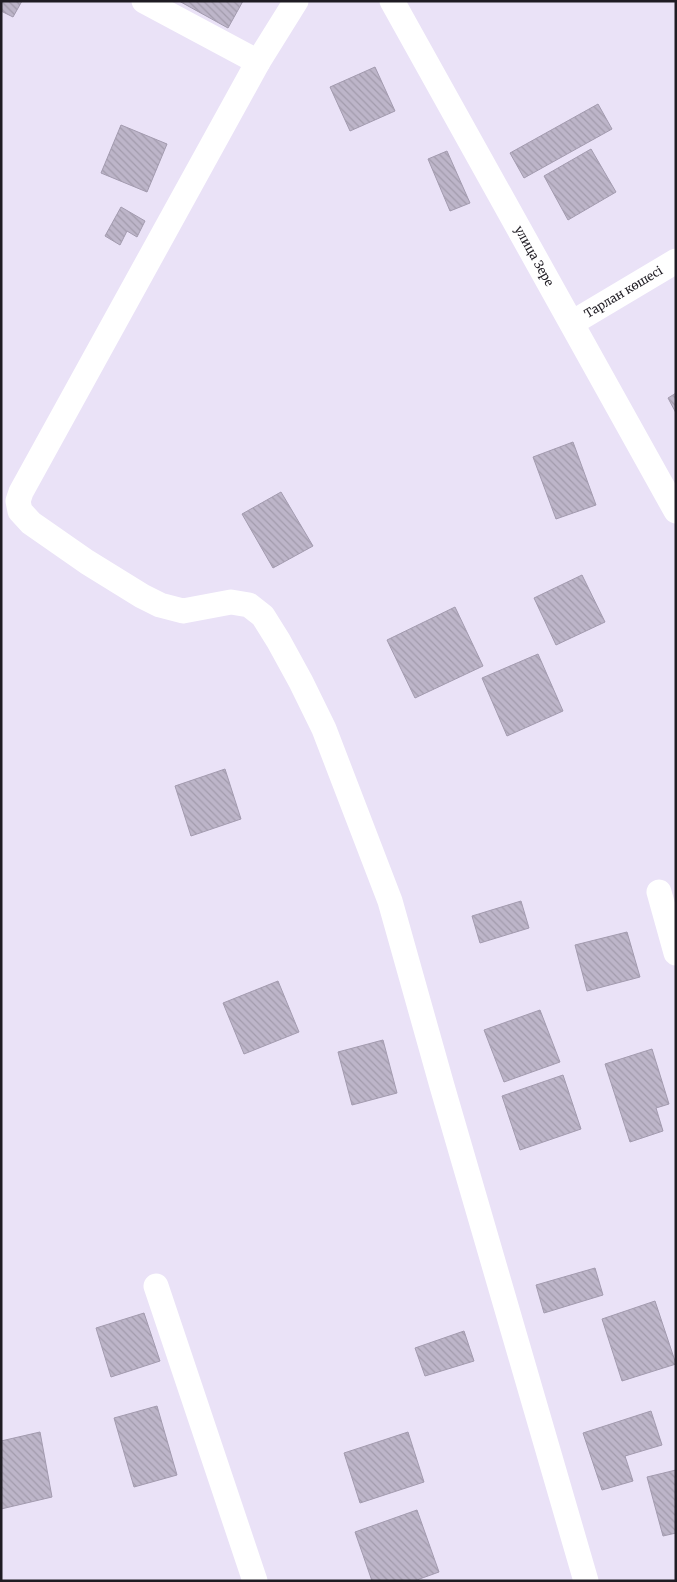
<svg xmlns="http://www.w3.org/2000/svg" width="677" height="1582" font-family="Merriweather,serif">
<defs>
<pattern id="building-back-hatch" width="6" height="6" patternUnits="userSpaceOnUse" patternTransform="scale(1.25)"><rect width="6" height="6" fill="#bdb5c9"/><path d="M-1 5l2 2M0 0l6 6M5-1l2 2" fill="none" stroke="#a29bac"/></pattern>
</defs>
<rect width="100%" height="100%" fill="#eae2f7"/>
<g fill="url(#building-back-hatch)" stroke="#a39baf">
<path d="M1 1H22L13 17 1 11Z"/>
<path d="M179 1H243L228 28Z"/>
<path d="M375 67 395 111 350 131 330 87Z"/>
<path d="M598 104 612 129 524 178 510 153Z"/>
<path d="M121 125 167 144 147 192 101 173Z"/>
<path d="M591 149 616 192 568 220 544 176Z"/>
<path d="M447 151 470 203 450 211 428 159Z"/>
<path d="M121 207 145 221 137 237 127 231 120 245 105 236Z"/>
<path d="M676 393V413L668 398Z"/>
<path d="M573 442 596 505 556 519 533 457Z"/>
<path d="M281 492 313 546 273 568 242 514Z"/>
<path d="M582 575 605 622 556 645 534 598Z"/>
<path d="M455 607 483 666 415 698 387 640Z"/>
<path d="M538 654 563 711 507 736 482 678Z"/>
<path d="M225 769 241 819 191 836 175 786Z"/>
<path d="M521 901 529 928 480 943 472 916Z"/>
<path d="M627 932 640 977 587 991 575 945Z"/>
<path d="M278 981 299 1032 244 1054 223 1003Z"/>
<path d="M540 1010 560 1062 504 1082 484 1030Z"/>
<path d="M383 1040 397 1093 352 1105 338 1052Z"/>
<path d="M652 1049 669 1104 656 1108 663 1131 630 1142 605 1064Z"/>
<path d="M563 1075 581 1129 520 1150 502 1096Z"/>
<path d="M595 1268 603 1295 544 1313 536 1285Z"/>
<path d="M655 1301 676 1364 622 1381 602 1319Z"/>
<path d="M144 1313 160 1361 111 1377 96 1328Z"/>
<path d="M464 1331 474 1361 425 1376 415 1348Z"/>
<path d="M157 1406 177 1475 134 1487 114 1418Z"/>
<path d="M651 1411 662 1445 625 1456 633 1481 602 1490 583 1433Z"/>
<path d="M40 1432 52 1497 1 1509V1441Z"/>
<path d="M408 1432 424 1482 360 1503 344 1453Z"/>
<path d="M676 1470V1533L663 1536 647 1477Z"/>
<path d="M417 1510 439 1572 414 1581H372L355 1532Z"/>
</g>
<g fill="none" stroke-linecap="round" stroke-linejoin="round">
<g stroke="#fff" stroke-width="25">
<path d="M144 1 258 62"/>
<path d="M296 1 258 62 21 492 18 501 20 511 31 523 87 562 142 596 160 605 183 611 231 602 249 605 263 616 278 640 301 682 324 729 390 901 442 1086 586 1581"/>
<path id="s1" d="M392 1 676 511"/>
<path id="s2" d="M572 323 676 261"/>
<path d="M659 892 676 953"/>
<path d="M156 1286 255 1581"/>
</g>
</g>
<g text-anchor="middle" stroke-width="4" stroke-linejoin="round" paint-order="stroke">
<g font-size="12" fill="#1f1c23" stroke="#eae2f7">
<text dy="4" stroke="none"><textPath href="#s1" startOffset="292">улица Зере</textPath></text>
<text dy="4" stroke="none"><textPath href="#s2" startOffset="60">Тарлан көшесі</textPath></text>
</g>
</g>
<rect width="677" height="1582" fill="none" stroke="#1f1c23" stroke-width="5"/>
</svg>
